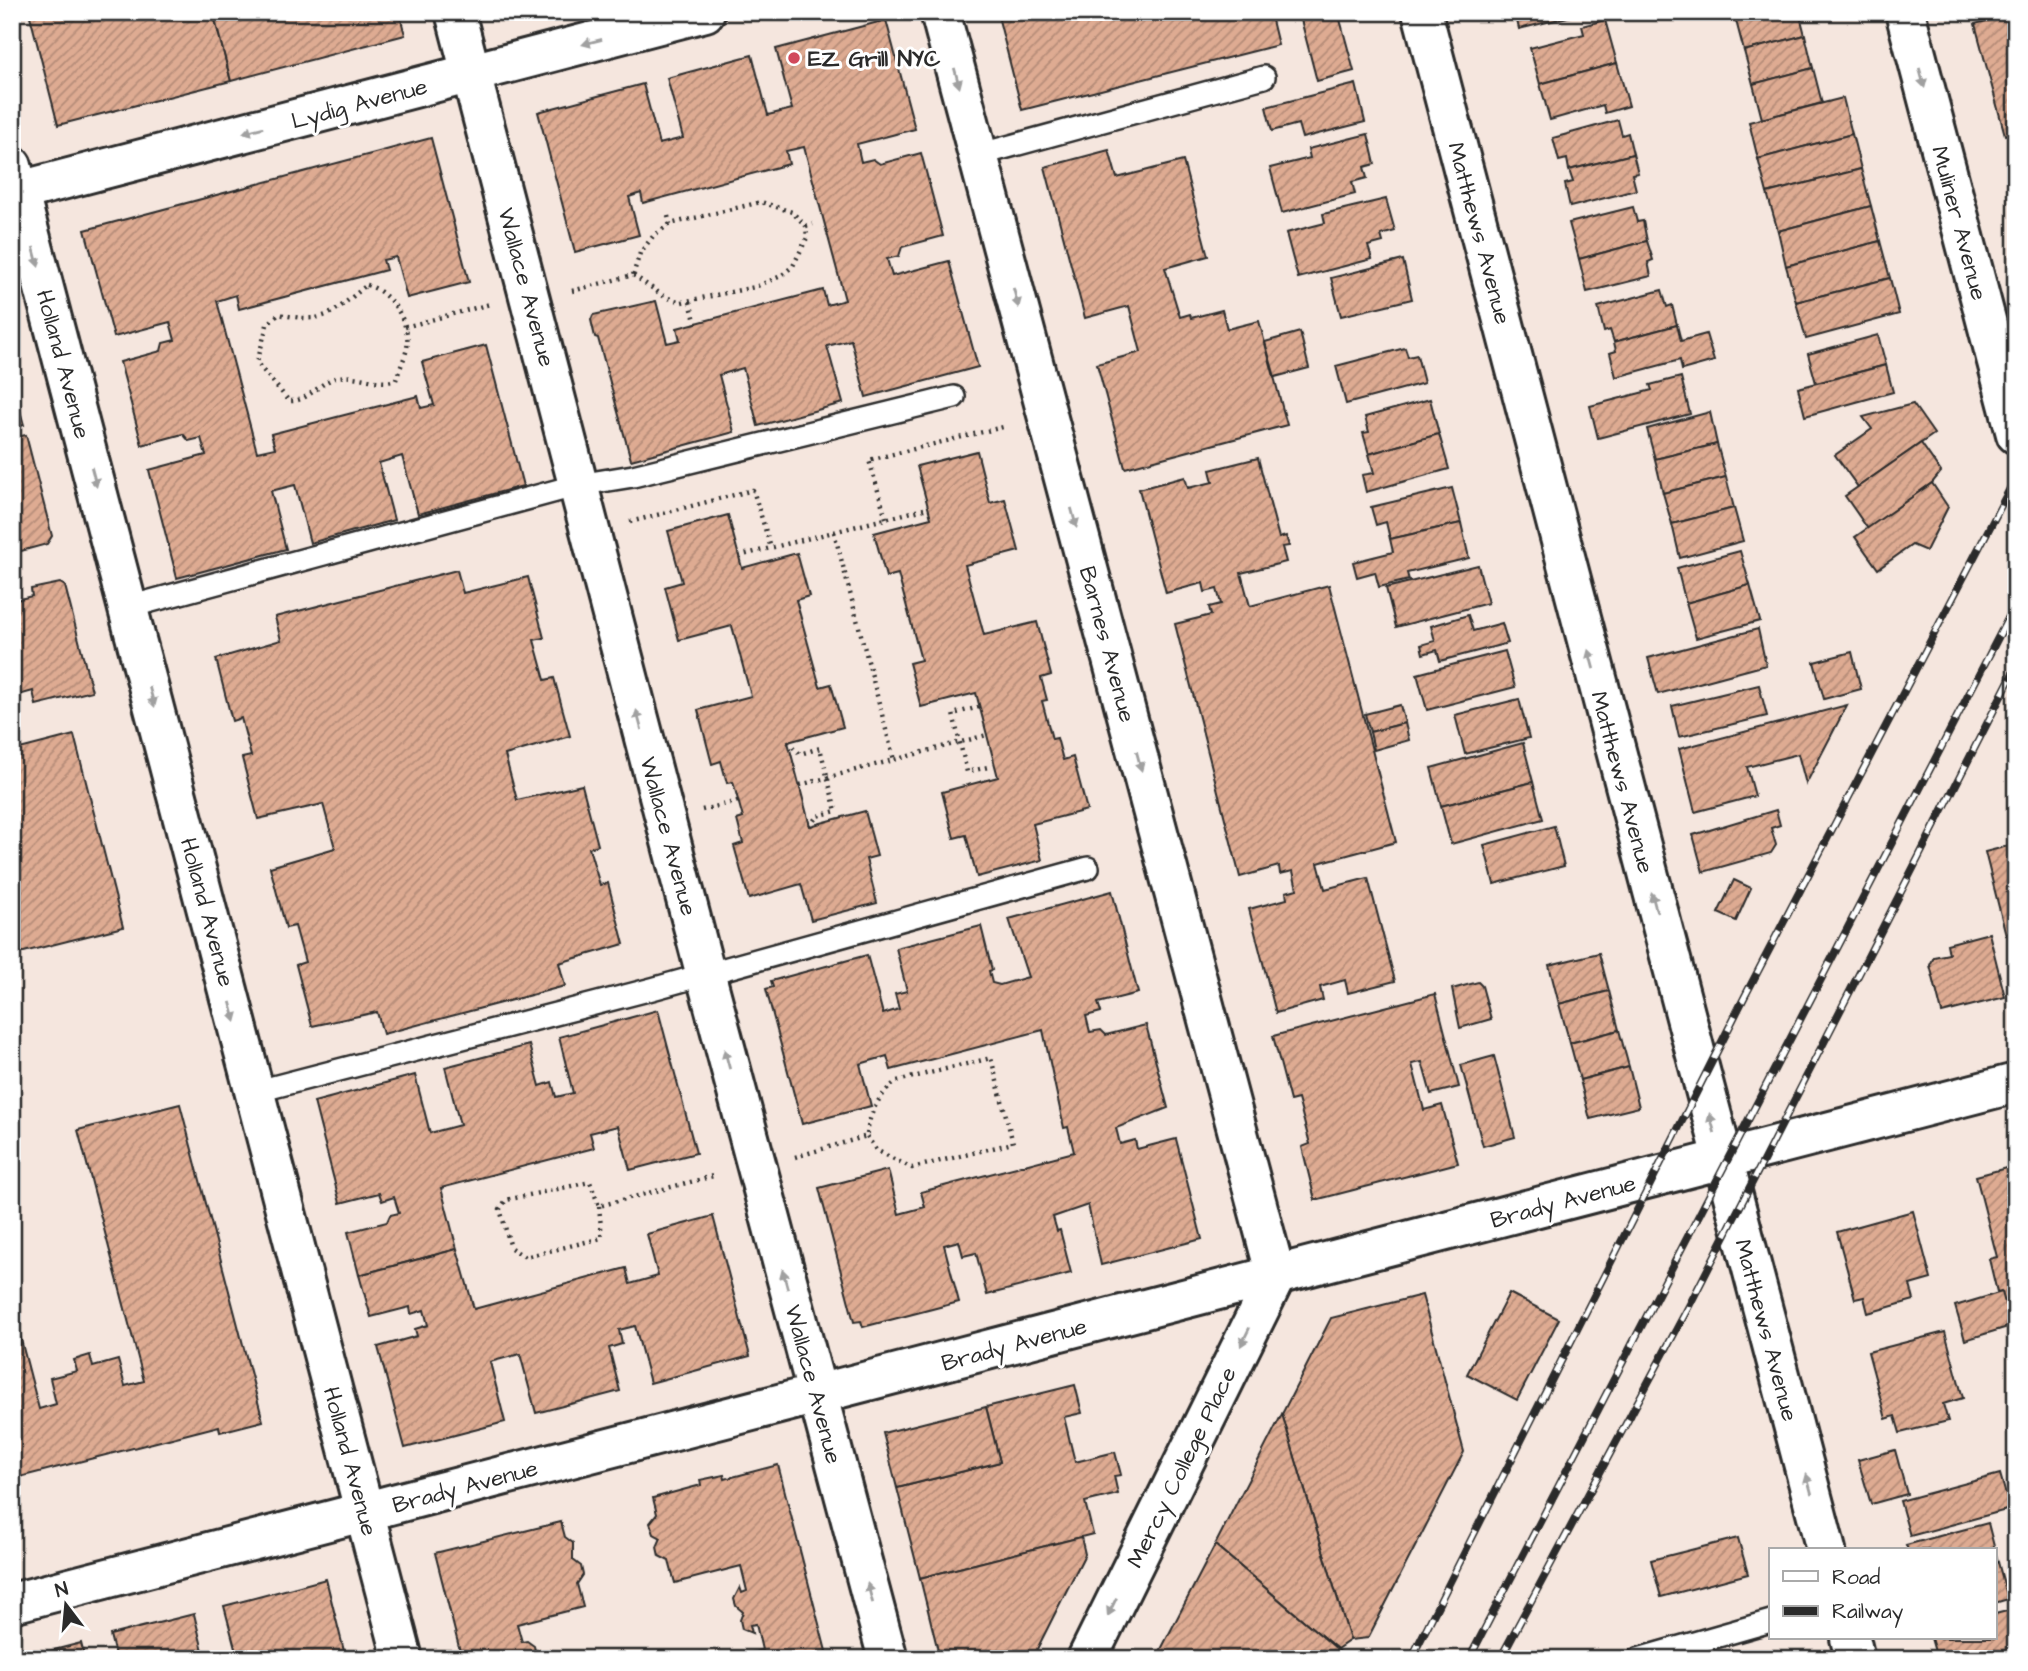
<svg xmlns="http://www.w3.org/2000/svg" width="2028" height="1671" font-family="'Architects Daughter',sans-serif">
<defs>
<pattern id="building-hatch" width="6" height="6" patternUnits="userSpaceOnUse" patternTransform="scale(1.75)"><rect width="6" height="6" fill="#deab92"/><path d="M-1 1l2-2M0 6l6-6M5 7l2-2" fill="none" stroke="#b48b77"/></pattern>
</defs>
<rect width="100%" height="100%" fill="#f5e6de"/>
<filter id="ink" filterUnits="userSpaceOnUse"><feTurbulence type="fractalNoise" baseFrequency=".0143" numOctaves="2"/><feDisplacementMap in="SourceGraphic" scale="14" xChannelSelector="R" yChannelSelector="G"/><feConvolveMatrix kernelMatrix="1 2 1 2 8 2 1 2 1" color-interpolation-filters="sRGB"/></filter>
<g filter="url(#ink)">
<g fill="url(#building-hatch)" stroke="#2b2b2b" stroke-width="2">
<path d="M29 12H213L231 81 58 125Z"/>
<path d="M213 12H399L405 35 231 81Z"/>
<path d="M997 12H1270L1278 45 1022 110Z"/>
<path d="M1299 12H1338L1354 71 1317 81Z"/>
<path d="M1515 12H1588L1519 29Z"/>
<path d="M1734 12H1754L1735 17Z"/>
<path d="M1754 12H1799L1805 35 1744 51 1735 17Z"/>
<path d="M2016 13V132L2005 135 1975 24Z"/>
<path d="M886 20 915 129 857 144 861 162 873 159 880 164 921 153 943 236 902 247 899 256 887 259 892 276 949 261 978 367 866 397 851 340 827 346 843 403 758 426 743 368 719 375 734 432 631 460 598 338 595 337 591 320 593 315 656 301 667 343 680 340 677 328 823 290 827 305 845 300 804 147 786 151 789 164 643 203 641 193 629 197 639 235 575 252 538 112 643 84 659 144 683 138 667 78 752 55 768 115 792 109 776 49Z"/>
<path d="M1605 20 1617 63 1540 84 1530 48 1584 34 1582 26Z"/>
<path d="M1805 35 1813 68 1753 84 1744 51Z"/>
<path d="M1617 63 1629 106 1605 113 1603 105 1550 120 1540 84Z"/>
<path d="M1813 68 1822 103 1762 119 1753 84Z"/>
<path d="M1356 84 1365 122 1302 138 1298 124 1272 131 1266 107Z"/>
<path d="M1843 98 1852 134 1758 159 1749 122Z"/>
<path d="M1618 120 1622 135 1628 133 1633 154 1569 170 1567 159 1559 161 1553 138Z"/>
<path d="M1368 134 1375 164 1364 167 1367 178 1352 182 1355 194 1282 213 1270 168 1310 158 1308 149Z"/>
<path d="M1852 134 1861 169 1767 193 1758 159Z"/>
<path d="M431 138 469 282 407 298 396 257 383 260 386 270 239 309 236 295 217 301 257 452 275 448 271 434 418 396 421 408 434 405 422 362 486 345 523 486 418 514 402 456 379 463 394 520 310 543 295 485 271 491 286 549 177 578 149 470 206 455 201 438 189 441 183 434 142 445 120 362 161 351 163 343 175 340 170 322 114 337 85 230Z"/>
<path d="M1109 150 1117 178 1183 161 1208 256 1165 268 1180 317 1190 314 1191 318 1222 310 1227 329 1259 321 1287 425 1125 468 1097 364 1141 352 1129 306 1085 318 1045 167Z"/>
<path d="M1633 154 1638 173 1632 174 1636 190 1570 207 1565 184 1573 182 1569 170Z"/>
<path d="M1861 169 1871 206 1778 231 1767 193Z"/>
<path d="M1386 199 1395 231 1381 235 1383 242 1368 246 1372 259 1298 278 1286 233 1325 223 1323 214Z"/>
<path d="M1871 206 1880 241 1786 266 1778 231Z"/>
<path d="M1633 207 1637 222 1643 221 1647 241 1579 259 1569 223Z"/>
<path d="M1647 241 1653 260 1648 262 1651 276 1587 292 1579 259Z"/>
<path d="M1880 241 1890 278 1796 302 1786 266Z"/>
<path d="M1403 260 1412 299 1341 316 1331 278Z"/>
<path d="M1890 278 1899 314 1806 339 1796 302Z"/>
<path d="M1662 290 1667 307 1672 305 1677 325 1614 342 1610 330 1604 332 1598 307Z"/>
<path d="M1677 325 1681 341 1706 334 1714 361 1682 370 1680 360 1616 377 1610 353 1616 351 1614 342Z"/>
<path d="M1300 332 1309 368 1275 377 1265 342Z"/>
<path d="M1878 335 1886 365 1816 383 1808 354Z"/>
<path d="M1405 348 1408 357 1417 355 1424 383 1346 404 1336 366Z"/>
<path d="M1886 365 1893 392 1805 416 1798 388Z"/>
<path d="M1681 377 1690 414 1598 438 1590 406 1652 390 1650 385Z"/>
<path d="M12 382 24 425 12 428Z"/>
<path d="M1430 399 1439 434 1369 454 1363 433 1369 432 1365 417Z"/>
<path d="M1913 404 1934 434 1858 487 1835 455 1872 429 1863 417Z"/>
<path d="M1710 412 1717 444 1655 459 1647 429Z"/>
<path d="M1439 434 1449 469 1366 492 1362 475 1374 473 1369 454Z"/>
<path d="M26 435 52 536 47 544 21 551 19 546 12 548V438Z"/>
<path d="M1921 443 1941 472 1932 483 1868 529 1845 496Z"/>
<path d="M1717 444 1726 477 1663 493 1655 459Z"/>
<path d="M977 451 990 503 1005 499 1019 551 965 565 984 635 1037 622 1051 675 1041 678 1047 700 1042 701 1052 739 1057 738 1063 760 1073 757 1087 810 1033 824 1042 860 977 877 966 835 954 838 942 792 998 777 976 693 921 707 909 663 921 660 898 574 886 577 874 533 931 518 917 466Z"/>
<path d="M1258 458 1279 538 1286 536 1289 546 1282 547 1286 562 1241 573 1250 606 1329 585 1396 842 1318 863 1325 889 1368 878 1395 981 1348 993 1345 980 1320 987 1323 1000 1276 1013 1249 909 1287 899 1286 892 1297 889 1293 871 1280 874 1279 866 1240 877 1175 624 1211 615 1209 607 1221 604 1217 589 1205 592 1203 583 1166 593 1139 489 1185 477 1188 488 1213 482 1210 470Z"/>
<path d="M1726 477 1734 508 1672 524 1663 493Z"/>
<path d="M1932 483 1948 507 1926 551 1912 545 1878 569 1855 537Z"/>
<path d="M1452 488 1461 523 1390 539 1386 522 1376 525 1371 507Z"/>
<path d="M1734 508 1743 541 1680 558 1672 524Z"/>
<path d="M728 515 742 568 797 553 809 596 796 600 820 687 831 684 843 727 788 742 810 826 865 811 877 856 866 859 877 903 811 920 801 884 749 899 734 846 743 843 737 820 743 818 733 782 727 783 721 761 712 764 698 710 751 696 732 626 679 640 665 587 682 582 668 531Z"/>
<path d="M1461 523 1469 558 1407 573 1409 580 1379 587 1375 572 1357 577 1353 562 1393 552 1390 539Z"/>
<path d="M1740 551 1750 585 1686 603 1677 568Z"/>
<path d="M1478 565 1488 603 1396 627 1386 588Z"/>
<path d="M457 570 463 593 528 577 544 638 534 640 545 680 554 678 570 736 505 755 517 800 582 785 598 845 589 848 600 885 608 883 624 944 559 963 565 986 383 1034 377 1012 312 1026 296 965 305 962 295 926 286 928 270 867 335 848 323 804 258 819 242 758 251 756 241 718 232 721 216 659 281 640 275 617Z"/>
<path d="M60 583 65 586 92 691 36 705 33 691 12 697V586L16 600 32 596 31 589Z"/>
<path d="M1750 585 1760 621 1696 638 1686 603Z"/>
<path d="M1468 615 1473 631 1502 623 1508 643 1440 661 1437 650 1423 654 1421 645 1435 641 1431 626Z"/>
<path d="M1758 629 1766 665 1658 694 1648 658Z"/>
<path d="M1505 651 1515 687 1427 710 1417 674Z"/>
<path d="M1852 652 1861 689 1824 699 1814 662Z"/>
<path d="M1759 685 1767 716 1679 737 1672 706Z"/>
<path d="M1519 699 1529 738 1465 754 1455 715Z"/>
<path d="M1400 705 1405 723 1370 732 1365 714Z"/>
<path d="M1847 705 1806 784 1798 754 1747 767 1755 796 1695 812 1679 749Z"/>
<path d="M1405 723 1409 740 1374 750 1370 732Z"/>
<path d="M74 735 123 927 12 955V751Z"/>
<path d="M1523 743 1533 782 1441 806 1431 768Z"/>
<path d="M1533 782 1543 819 1451 844 1441 806Z"/>
<path d="M1776 810 1780 825 1771 828 1776 845 1771 853 1703 872 1693 835Z"/>
<path d="M1554 826 1564 866 1494 884 1484 845Z"/>
<path d="M2016 844V933L2006 935 1985 852Z"/>
<path d="M1734 880 1751 888 1736 921 1718 913Z"/>
<path d="M1112 891 1138 993 1098 1003 1101 1012 1086 1016 1090 1032 1101 1030 1106 1035 1146 1025 1168 1108 1116 1128 1120 1144 1135 1140 1137 1149 1176 1139 1202 1239 1101 1265 1088 1205 1053 1217 1057 1231 1060 1230 1071 1273 987 1295 976 1253 963 1256 959 1241 944 1245 959 1302 863 1327 861 1321 854 1322 819 1188 888 1170 899 1214 925 1207 921 1192 1074 1152 1068 1127 1064 1128 1043 1030 891 1070 887 1056 860 1064 871 1106 802 1124 766 989 773 987 771 981 867 955 883 1014 899 1009 895 994 907 991 896 948 981 926 992 970 989 971 992 983 1000 985 1028 977 1009 919Z"/>
<path d="M1989 933 2005 997 1942 1013 1930 965 1934 957 1949 954 1947 944Z"/>
<path d="M1599 953 1609 991 1559 1004 1549 965Z"/>
<path d="M1478 982 1482 986 1491 1019 1460 1028 1452 989Z"/>
<path d="M1609 991 1619 1030 1570 1043 1559 1004Z"/>
<path d="M1435 994 1459 1087 1431 1094 1422 1062 1412 1064 1424 1110 1442 1105 1458 1163 1315 1200 1302 1147 1310 1144 1298 1099 1290 1101 1273 1036Z"/>
<path d="M658 1010 696 1153 630 1170 618 1126 590 1133 594 1148 441 1188 457 1249 359 1275 348 1232 387 1222 390 1215 399 1213 394 1197 382 1201 379 1193 340 1203 314 1102 415 1075 430 1133 460 1125 445 1067 529 1045 540 1086 552 1082 556 1097 573 1093 559 1037Z"/>
<path d="M1619 1030 1629 1067 1580 1080 1570 1043Z"/>
<path d="M1494 1056 1515 1137 1483 1146 1461 1065Z"/>
<path d="M1629 1067 1639 1107 1590 1119 1580 1080Z"/>
<path d="M180 1104 263 1421 220 1432 219 1426 12 1479V1305L39 1409 56 1404 50 1378 77 1371 74 1360 90 1355 93 1367 118 1360 125 1386 144 1381 78 1130Z"/>
<path d="M2010 1167 2016 1188V1325L2011 1326 2001 1291 1997 1292 1989 1259 1997 1257 1976 1176Z"/>
<path d="M1913 1211 1931 1279 1910 1285 1914 1300 1868 1313 1864 1297 1855 1299 1837 1232Z"/>
<path d="M713 1216 750 1356 650 1383 635 1326 619 1330 622 1344 609 1348 620 1391 536 1413 520 1354 490 1362 505 1422 405 1448 378 1347 417 1336 415 1329 428 1325 424 1310 411 1314 410 1307 371 1317 359 1275 457 1249 474 1309 626 1268 630 1284 658 1276 647 1234Z"/>
<path d="M2002 1292 2011 1326 1965 1340 1955 1306Z"/>
<path d="M1509 1293 1559 1319 1517 1400 1467 1374Z"/>
<path d="M1422 1295 1464 1452 1368 1638 1350 1640 1282 1414 1331 1318Z"/>
<path d="M2016 1331V1353L2010 1333Z"/>
<path d="M1945 1332 1963 1398 1943 1404 1948 1421 1900 1433 1895 1416 1886 1419 1868 1352Z"/>
<path d="M1075 1385 1082 1413 1064 1417 1075 1462 1115 1452 1121 1475 1114 1476 1118 1494 1085 1502 1093 1534 920 1578 897 1488 1000 1462 986 1407Z"/>
<path d="M986 1407 1000 1462 897 1488 883 1433Z"/>
<path d="M1282 1414 1350 1640 1337 1649 1215 1545Z"/>
<path d="M1895 1450 1907 1494 1871 1504 1858 1460Z"/>
<path d="M778 1465 828 1659H728L762 1650 756 1624 750 1625 752 1633 742 1629 740 1620 743 1612 736 1606 734 1599 740 1587 742 1593 747 1591 741 1566 675 1583 669 1561 659 1556 657 1547 661 1538 654 1534 650 1523 657 1514 653 1498 701 1485 700 1480 724 1475 725 1479Z"/>
<path d="M2000 1474 2010 1509 1910 1536 1900 1501Z"/>
<path d="M561 1522 565 1537 573 1543V1560L581 1566 583 1575 577 1584 583 1607 517 1624 522 1642 527 1641 534 1646 537 1659H462L435 1553Z"/>
<path d="M1988 1523 1998 1562 1995 1563V1550H1908L1906 1545Z"/>
<path d="M1081 1537 1085 1554 1032 1659H940L920 1578Z"/>
<path d="M1738 1538 1748 1574 1661 1597 1651 1560Z"/>
<path d="M1215 1545 1337 1649 1349 1659H1156Z"/>
<path d="M1998 1562 2008 1599 1995 1603V1563Z"/>
<path d="M326 1579 346 1659H238L224 1606Z"/>
<path d="M2011 1610 2016 1627V1651L1985 1659H1937L1931 1638H1995V1614Z"/>
<path d="M194 1614 205 1659H116L110 1635Z"/>
<path d="M81 1643 85 1659H19Z"/>
<path d="M2016 1651V1659H1985Z"/>
</g>
<g fill="none" stroke-linecap="round" stroke-linejoin="round">
<defs>
<g id="lane">
<path d="M978 155 1264 77"/>
<path d="M129 607 578 485 633 476 954 397"/>
<path d="M254 1092 652 989 1088 868"/>
<path d="M1638 1659 1771 1621"/>
</g>
<g id="street">
<path d="M455 12 705 972 888 1659"/>
<path d="M940 12 1276 1276 1087 1659"/>
<path d="M1422 12 1826 1550"/>
<path d="M1905 12 2016 434"/>
<path d="M12 166 403 1659"/>
<path d="M12 193 705 12"/>
<path d="M12 1603 2016 1083"/>
<path d="M1850 1638 1855 1659"/>
</g>
</defs>
<use href="#lane" stroke="#2b2b2b" stroke-width="26"/>
<use href="#street" stroke="#2b2b2b" stroke-width="44"/>
<g stroke="#2b2b2b" stroke-width="4.5" stroke-dasharray="2 5" stroke-linecap="butt">
<path d="M668 216 670 224"/>
<path d="M806 226 813 224"/>
<path d="M367 285C390 292 411 322 407 348 405 358 399 370 396 380 377 386 359 374 339 377 320 380 310 402 289 401L257 363 267 325 279 314C328 325 330 314 367 285Z"/>
<path d="M572 291 633 275 640 253 654 235 670 224 761 202 792 212 806 226 807 238 793 266 781 276 755 287 682 302 665 297 633 275"/>
<path d="M690 302 696 324"/>
<path d="M405 327 490 304"/>
<path d="M886 518 869 460 1007 426"/>
<path d="M630 522 753 490 771 548"/>
<path d="M834 532 894 760"/>
<path d="M739 556 928 508"/>
<path d="M979 707 953 714 967 772 988 767"/>
<path d="M788 742 800 754 820 748 836 811 817 816 810 826"/>
<path d="M800 785 987 735"/>
<path d="M702 810 738 801"/>
<path d="M795 1157 867 1136C868 1115 879 1094 897 1081L991 1058 1013 1143 912 1168 876 1150 867 1136"/>
<path d="M599 1206 602 1238 525 1257 511 1248 500 1209 506 1200 590 1182 599 1206 717 1175"/>
</g>
<use href="#lane" stroke="#fff" stroke-width="21"/>
<use href="#street" stroke="#fff" stroke-width="38"/>
<defs>
<g id="rail">
<path d="M1411 1659 1745 996 2016 477"/>
<path d="M1469 1659 2016 603"/>
<path d="M1500 1659 1689 1306 2016 667"/>
</g>
</defs>
<use href="#rail" stroke="#2b2b2b" stroke-width="8"/>
<use href="#rail" stroke="#fff" stroke-width="5" stroke-dasharray="16" stroke-linecap="butt"/>
</g>
<defs><path id="oneway-solid" d="M-6-.8H1V-3.2L6.5 0L1 3.2V.8H-6Z" transform="scale(1.75)"/></defs>
<g fill="#a0a0a0">
<use href="#oneway-solid" transform="translate(592 42) rotate(165)"/>
<use href="#oneway-solid" transform="translate(957 78) rotate(75)"/>
<use href="#oneway-solid" transform="translate(1922 78) rotate(75)"/>
<use href="#oneway-solid" transform="translate(253 130) rotate(165)"/>
<use href="#oneway-solid" transform="translate(36 257) rotate(75)"/>
<use href="#oneway-solid" transform="translate(1016 298) rotate(75)"/>
<use href="#oneway-solid" transform="translate(94 477) rotate(75)"/>
<use href="#oneway-solid" transform="translate(1074 518) rotate(75)"/>
<use href="#oneway-solid" transform="translate(1591 659) rotate(-105)"/>
<use href="#oneway-solid" transform="translate(152 697) rotate(75)"/>
<use href="#oneway-solid" transform="translate(639 720) rotate(-105)"/>
<use href="#oneway-solid" transform="translate(1139 761) rotate(75)"/>
<use href="#oneway-solid" transform="translate(1654 902) rotate(-105)"/>
<use href="#oneway-solid" transform="translate(233 1012) rotate(75)"/>
<use href="#oneway-solid" transform="translate(727 1059) rotate(-105)"/>
<use href="#oneway-solid" transform="translate(1712 1123) rotate(-105)"/>
<use href="#oneway-solid" transform="translate(785 1279) rotate(-105)"/>
<use href="#oneway-solid" transform="translate(1245 1337) rotate(116)"/>
<use href="#oneway-solid" transform="translate(1809 1484) rotate(-105)"/>
<use href="#oneway-solid" transform="translate(870 1593) rotate(-105)"/>
<use href="#oneway-solid" transform="translate(1112 1607) rotate(116)"/>
</g>
</g>
<circle fill="#d1495b" stroke="#fff" stroke-width="2.5" cx="794" cy="58" r="7"/>
<g text-anchor="middle" stroke-width="6" stroke-linejoin="round" paint-order="stroke">
<g font-size="23" font-weight="bold" fill="#2b2b2b" stroke="#fff" text-anchor="start">
<text x="808" y="66">EZ Grill NYC</text>
</g>
<g font-size="23" fill="#2b2b2b" stroke="#fff">
<text transform="translate(359 103) rotate(-15)" y="8">Lydig Avenue</text>
<text transform="translate(1960 223) rotate(75)" y="8">Muliner Avenue</text>
<text transform="translate(1480 233) rotate(75)" y="8">Matthews Avenue</text>
<text transform="translate(527 287) rotate(75)" y="8">Wallace Avenue</text>
<text transform="translate(64 364) rotate(75)" y="8">Holland Avenue</text>
<text transform="translate(1108 644) rotate(75)" y="8">Barnes Avenue</text>
<text transform="translate(1623 782) rotate(75)" y="8">Matthews Avenue</text>
<text transform="translate(669 836) rotate(75)" y="8">Wallace Avenue</text>
<text transform="translate(208 912) rotate(75)" y="8">Holland Avenue</text>
<text transform="translate(1563 1201) rotate(-15)" y="8">Brady Avenue</text>
<text transform="translate(1767 1330) rotate(75)" y="8">Matthews Avenue</text>
<text transform="translate(1014 1344) rotate(-15)" y="8">Brady Avenue</text>
<text transform="translate(814 1384) rotate(75)" y="8">Wallace Avenue</text>
<text transform="translate(351 1461) rotate(75)" y="8">Holland Avenue</text>
<text transform="translate(1181 1467) rotate(-64)" y="8">Mercy College Place</text>
<text transform="translate(465 1486) rotate(-15)" y="8">Brady Avenue</text>
</g>
</g>
<rect width="2028" height="1671" fill="none" stroke="#fff" stroke-width="42"/>
<rect x="21" y="21" width="1986" height="1629" fill="none" stroke="#2b2b2b" stroke-width="2.5" filter="url(#ink)"/>
<rect x="1769" y="1548" width="228" height="91" fill="#ffffff" stroke="#aaaaaa" stroke-width="2"/>
<rect x="1783" y="1571" width="35" height="10" fill="#ffffff" stroke="#aaaaaa" stroke-width="2"/>
<text x="1832" y="1584" font-size="21" fill="#2b2b2b">Road</text>
<rect x="1783" y="1606" width="35" height="10" fill="#2b2b2b" stroke="#aaaaaa" stroke-width="2"/>
<text x="1832" y="1618" font-size="21" fill="#2b2b2b">Railway</text>
<g transform="translate(66 1605) rotate(344)" stroke="#ffffff" stroke-width="5" paint-order="stroke">
<path d="M0-5L12 26L0 18L-12 26Z" fill="#2b2b2b"/>
<text y="-10" font-size="19" font-weight="bold" text-anchor="middle" fill="#2b2b2b">N</text>
</g>
</svg>
